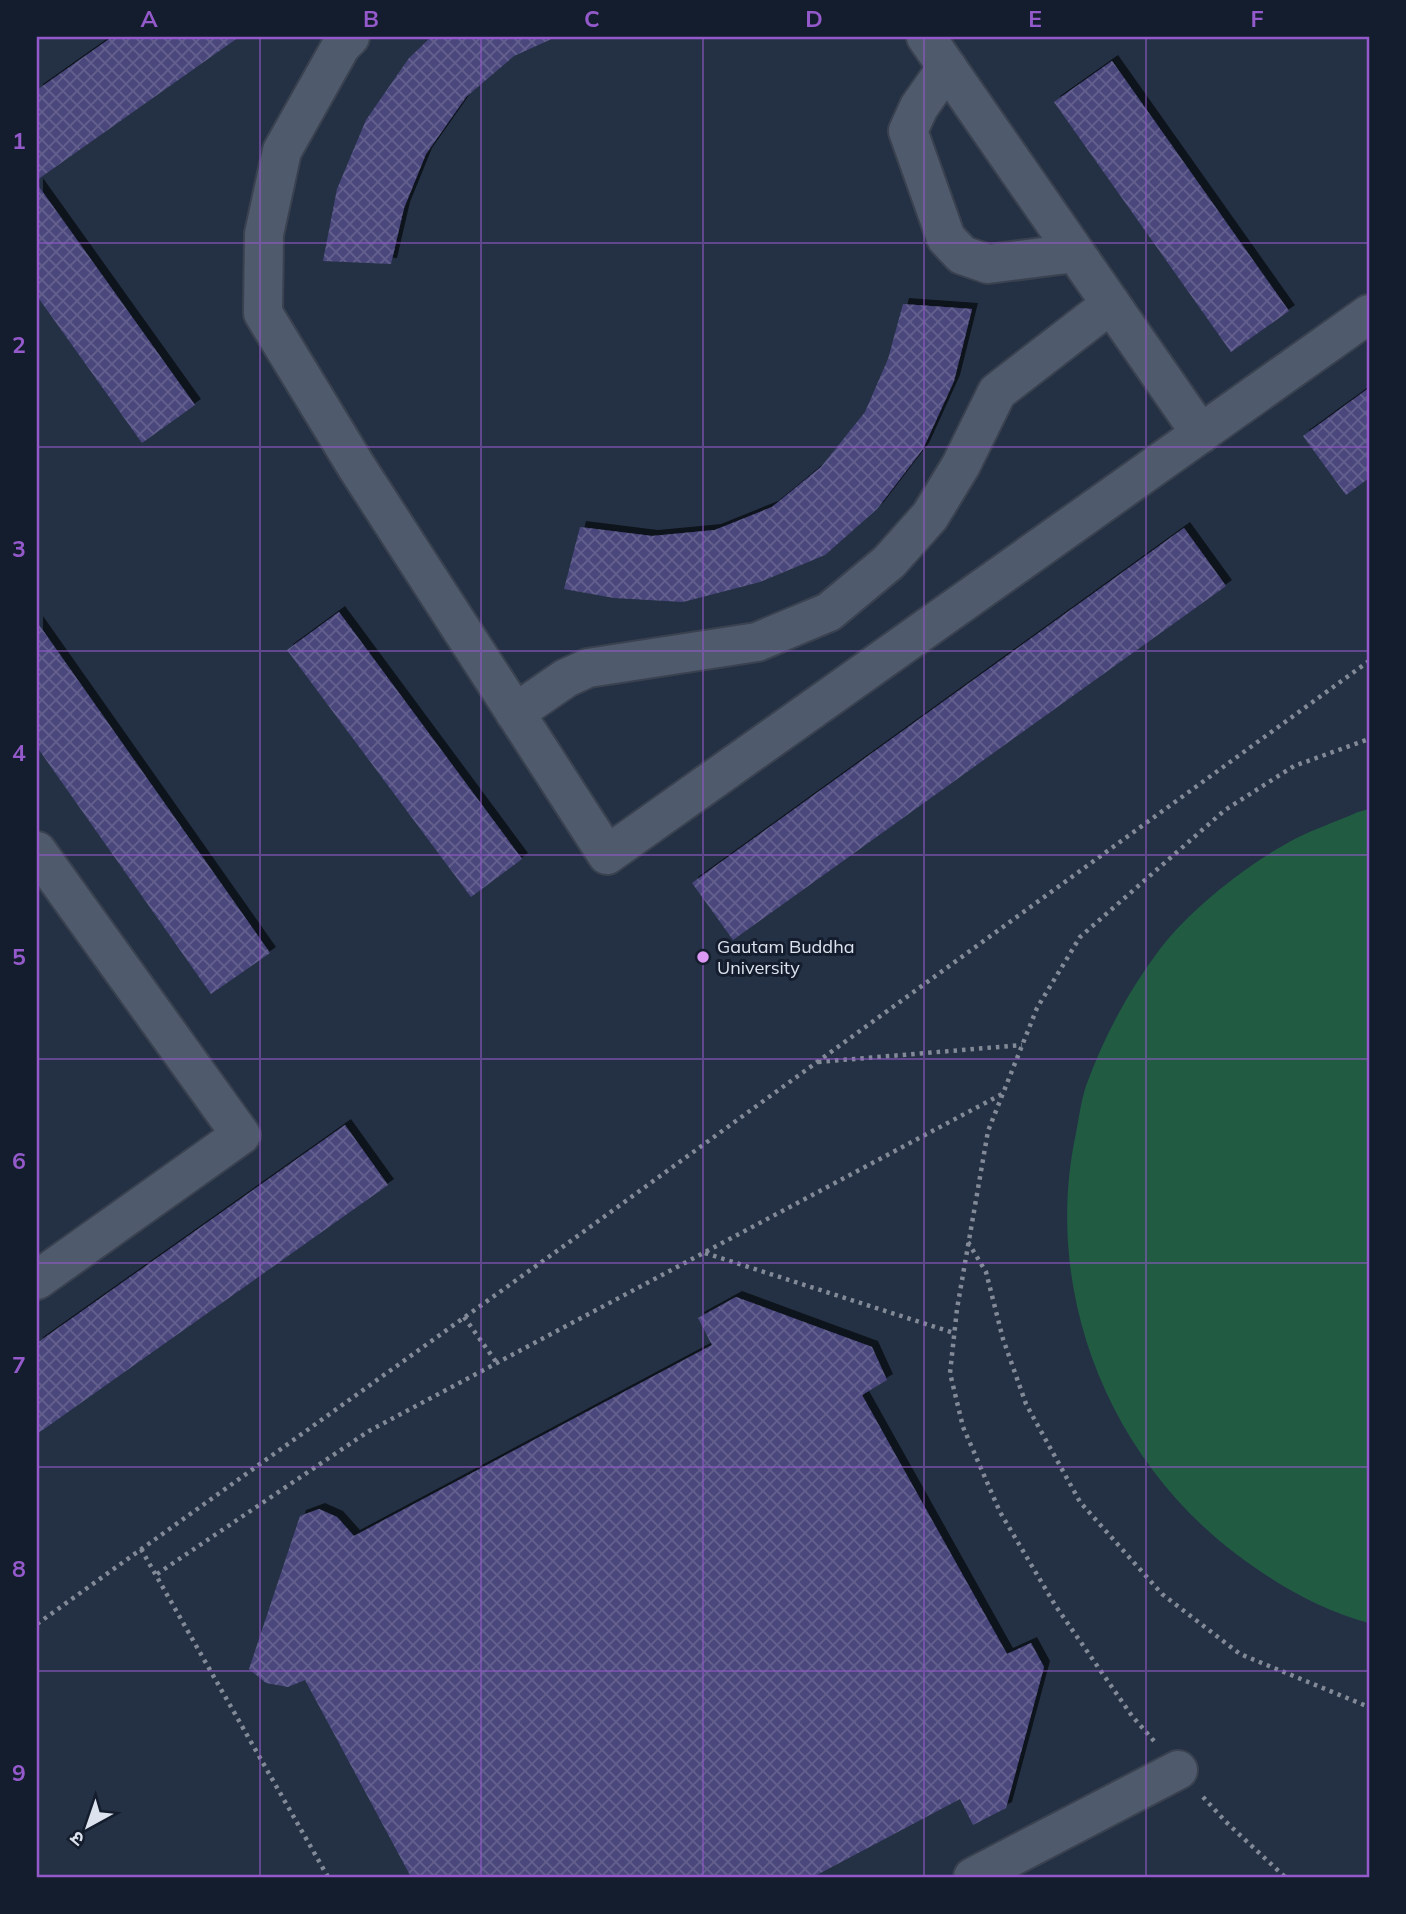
<svg xmlns="http://www.w3.org/2000/svg" width="1406" height="1914" font-family="Mulish,'Noto Sans Devanagari',sans-serif">
<defs>
<pattern id="building-cross-hatch" width="8" height="8" patternUnits="userSpaceOnUse" patternTransform="scale(1.75)"><rect width="8" height="8" fill="#4a477c"/><path d="M0 0l8 8M0 8l8-8" fill="none" stroke="#64618f"/></pattern>
<filter id="shadow"><feDropShadow dx="6" dy="-6" stdDeviation="0" flood-color="#0009"/></filter>
</defs>
<rect width="100%" height="100%" fill="#1e2737"/>
<rect fill="#243145" x="37" y="37" width="1332" height="1840"/>
<path fill="#205b42" d="M1369 809V1623C1320 1610 1276 1584 1236 1554 1108 1457 1042 1291 1076 1133 1079 1118 1081 1101 1086 1086 1104 1036 1129 990 1160 949 1189 911 1243 868 1284 845 1307 831 1334 823 1358 812Z"/>
<g fill="url(#building-cross-hatch)" filter="url(#shadow)">
<path d="M112 37H239L37 180V90Z"/>
<path d="M431 37H556L514 56 466 97 426 154 404 208 391 264 323 261 337 189 366 120 409 58Z"/>
<path d="M1112 61 1289 311 1231 352 1054 102Z"/>
<path d="M37 184 195 405 142 443 37 296Z"/>
<path d="M903 304 972 309 954 381 923 449 877 509 825 555 760 582 683 602 614 598 564 589 580 527 652 536 715 530 772 507 821 467 865 412 888 359Z"/>
<path d="M1369 388V478L1346 495 1303 436Z"/>
<path d="M1184 528 1226 586 733 940 692 883Z"/>
<path d="M339 612 522 859 471 897 287 650Z"/>
<path d="M37 622 270 953 211 994 37 747Z"/>
<path d="M345 1125 388 1185 37 1434V1343Z"/>
<path d="M736 1297 872 1347 887 1380 862 1395 1007 1654 1031 1643 1044 1667 1006 1808 973 1825 960 1799 813 1877H411L305 1680 288 1687 266 1683 249 1669 300 1516 319 1509 337 1517 354 1536 712 1345 698 1318Z"/>
</g>
<g fill="none" stroke-linecap="round" stroke-linejoin="round">
<defs>
<g id="minor">
<path d="M350 37 341 46 282 151 264 234 263 313 356 466 607 855 1369 314"/>
<path d="M926 37 1201 434"/>
<path d="M947 67 919 107 908 131 946 238 962 255 988 264 1075 253"/>
<path d="M515 713 566 678 588 668 757 642 829 612 889 562 930 516 961 465 997 392 1111 304"/>
<path d="M37 851 241 1135 37 1280"/>
<path d="M973 1877 1178 1770"/>
</g>
</defs>
<use href="#minor" stroke="#3a4250" stroke-width="42"/>
<g stroke="#838a97" stroke-width="4.5" stroke-dasharray="3.5 5" stroke-linecap="butt">
<path d="M818 1062 1022 1045"/>
<path d="M968 1242 986 1272 1003 1339 1026 1404 1080 1502 1162 1594 1240 1654 1369 1707"/>
<path d="M705 1253 954 1333"/>
<path d="M464 1317 497 1363"/>
<path d="M141 1549 328 1877"/>
<path d="M157 1574 369 1431 1002 1094"/>
<path d="M37 1624 568 1243 1369 661"/>
<path d="M1154 1741 1132 1716 1055 1605 1000 1512 963 1427 950 1373 957 1309 988 1131 1037 1008 1080 937 1225 810 1294 766 1369 739"/>
<path d="M1203 1797 1226 1822 1285 1877"/>
</g>
<use href="#minor" stroke="#4f5a6d" stroke-width="38"/>
</g>
<path fill="none" stroke="#945acb" stroke-width="2" stroke-opacity="0.55" d="M260 37V1877M481 37V1877M703 37V1877M924 37V1877M1146 37V1877M37 243H1369M37 447H1369M37 651H1369M37 855H1369M37 1059H1369M37 1263H1369M37 1467H1369M37 1671H1369"/>
<circle fill="#db99f5" stroke="#141d2d" stroke-width="2.5" cx="703" cy="957" r="7"/>
<g text-anchor="middle" stroke-width="6" stroke-linejoin="round" paint-order="stroke">
<g font-size="18" fill="#dde3ee" stroke="#141d2d" text-anchor="start">
<text x="717" y="953">Gautam Buddha<tspan x="717" dy="21">University</tspan></text>
</g>
</g>
<rect width="1406" height="1914" fill="none" stroke="#141d2d" stroke-width="77"/>
<g transform="translate(88 1826) rotate(220)" stroke="#141d2d" stroke-width="5" paint-order="stroke">
<path d="M0-5L12 26L0 18L-12 26Z" fill="#dde3ee"/>
<text y="-10" font-size="19" font-weight="bold" text-anchor="middle" fill="#dde3ee">उ</text>
</g>
<rect x="38" y="38" width="1330" height="1838" fill="none" stroke="#945acb" stroke-width="2.5"/>
<g font-size="23" text-anchor="middle" font-weight="bold" fill="#945acb">
<text x="149" y="27">A</text>
<text x="371" y="27">B</text>
<text x="592" y="27">C</text>
<text x="814" y="27">D</text>
<text x="1035" y="27">E</text>
<text x="1257" y="27">F</text>
<text x="19" y="149">1</text>
<text x="19" y="353">2</text>
<text x="19" y="557">3</text>
<text x="19" y="761">4</text>
<text x="19" y="965">5</text>
<text x="19" y="1169">6</text>
<text x="19" y="1373">7</text>
<text x="19" y="1577">8</text>
<text x="19" y="1781">9</text>
</g>
</svg>
